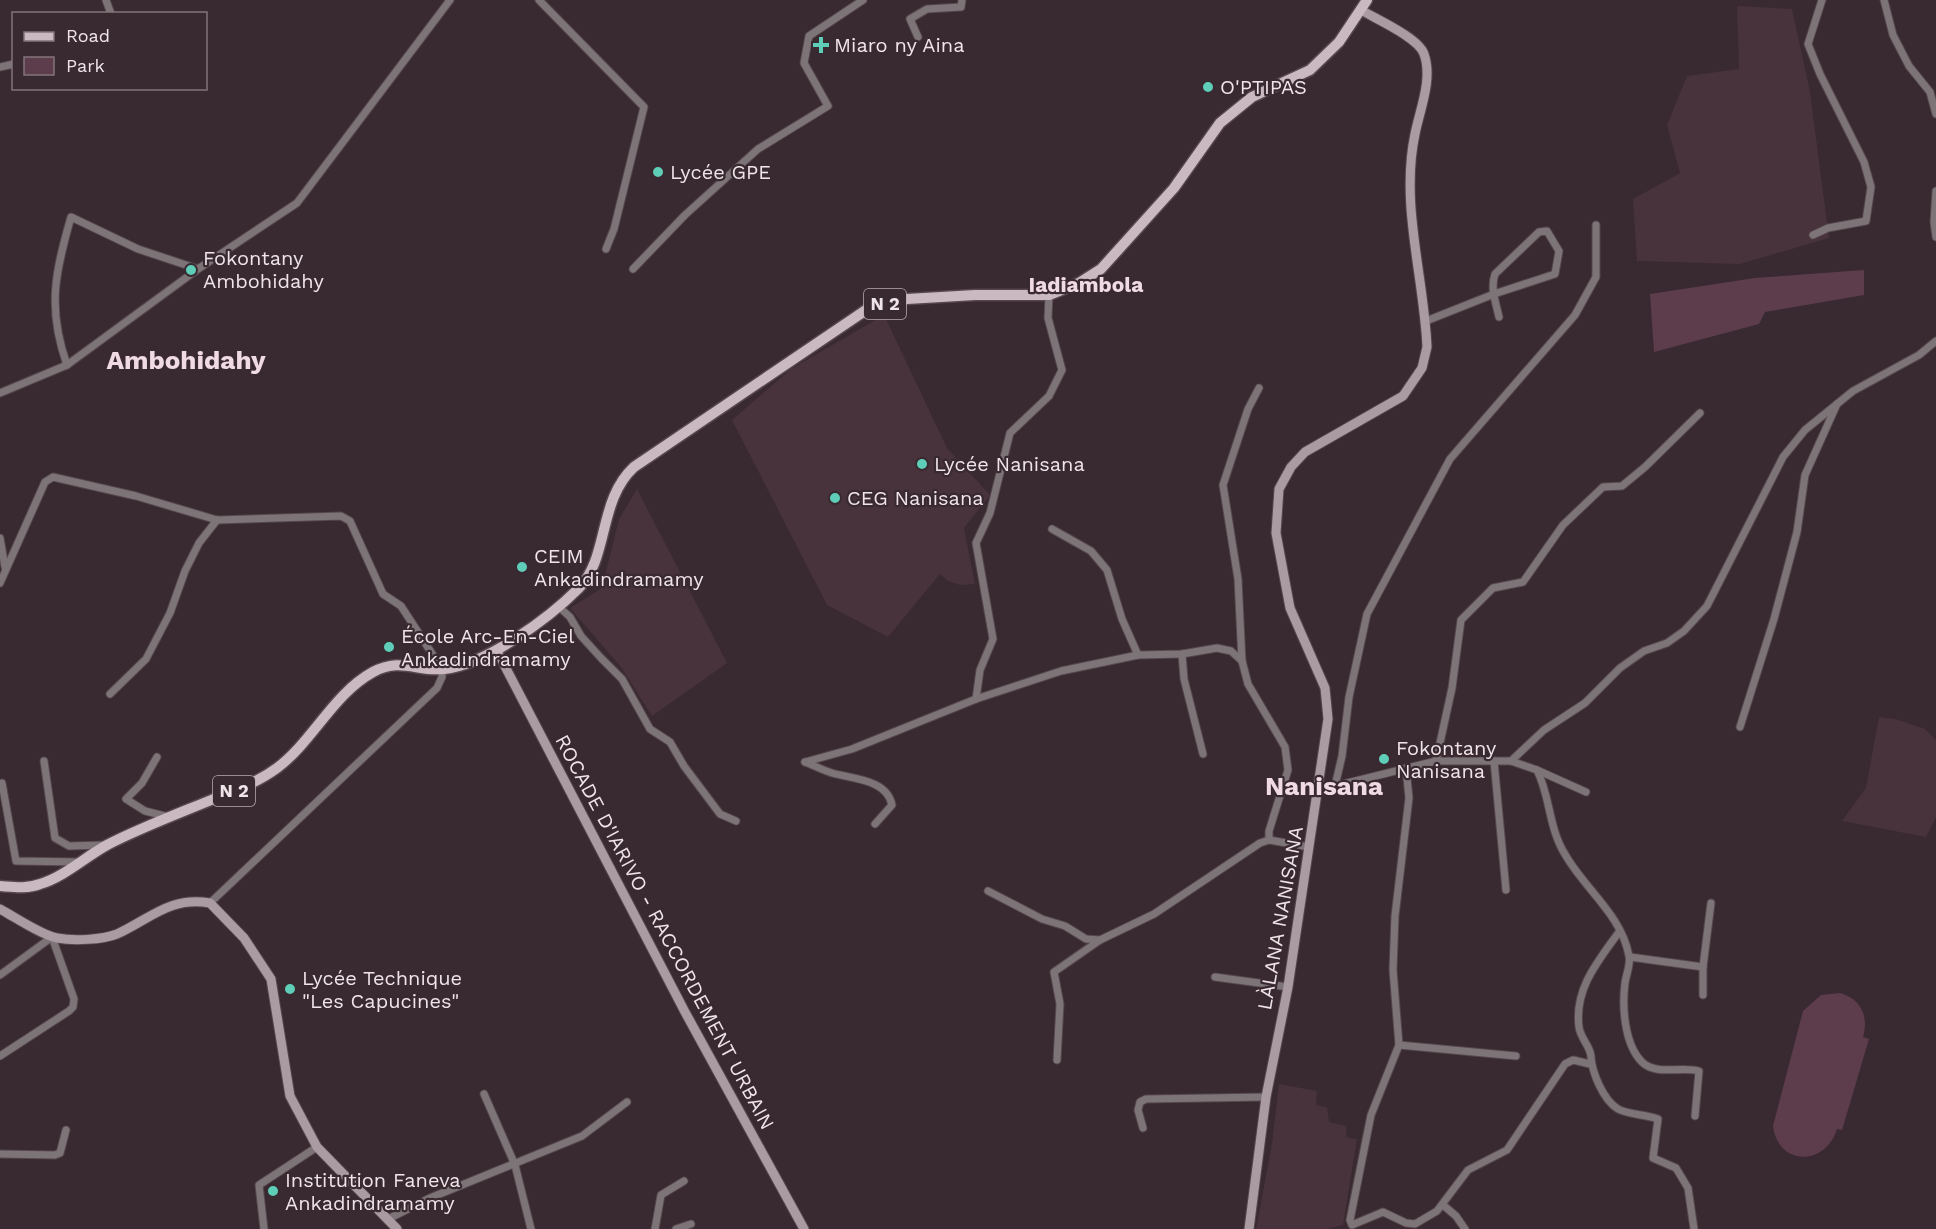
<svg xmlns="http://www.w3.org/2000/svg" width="1936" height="1229" font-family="'Work Sans',sans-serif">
<rect width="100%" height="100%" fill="#392930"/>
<g fill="#48333c">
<path d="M1737 6 1792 9 1810 92 1829 238 1740 264 1637 261 1633 199 1680 173 1667 125 1687 76 1739 69Z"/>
<path d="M884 315 947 448 990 495 964 528 975 584 960 585 948 581 940 574 888 637 827 605 732 420 791 369Z"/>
<path d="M637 489 727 663 652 716 621 667 570 608 602 588 619 519Z"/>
<path d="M1879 717 1895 719 1925 729 1936 740V817L1926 837 1842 821 1866 788Z"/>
<path d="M1279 1084 1317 1091 1316 1105 1327 1107 1329 1122 1346 1126V1137L1357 1139 1343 1225 1327 1229H1256L1272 1144Z"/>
</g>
<g fill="#5d3d4c">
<path d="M1864 270V295L1765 312 1759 324 1654 352 1650 294 1755 278Z"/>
<path d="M1840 993C1861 999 1869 1016 1863 1037L1869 1039 1842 1130 1837 1129C1826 1166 1778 1167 1773 1126L1803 1011 1821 995Z"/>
</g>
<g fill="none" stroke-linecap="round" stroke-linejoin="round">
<defs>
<g id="street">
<path d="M106 0 111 14"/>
<path d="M539 0 644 107 614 229 606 249"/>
<path d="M1884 0 1893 35 1909 66 1930 92 1936 114"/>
<path d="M918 37 910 19 927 9 961 7 962 0"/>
<path d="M0 67 14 64"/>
<path d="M1936 191 1934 222 1936 237"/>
<path d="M1813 235 1828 228 1866 221 1871 187 1864 162 1820 74 1808 44 1822 0"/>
<path d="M633 269 685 215 758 149 828 106 804 63 809 36 863 0"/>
<path d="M1426 321 1494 294 1555 274 1559 251 1547 231 1539 232 1495 274C1490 288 1496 303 1499 317"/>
<path d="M67 365C47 308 55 273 71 217L138 249 198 269"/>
<path d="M0 393 67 365 198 269 297 203 450 0"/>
<path d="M1052 529 1091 551 1107 570 1122 619 1138 655"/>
<path d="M0 538 5 567"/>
<path d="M0 583 45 482 53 477 136 496 217 520 341 516 350 521 383 594 401 606 442 669V677L437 688 210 903"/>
<path d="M558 606 570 617 581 636 601 658 622 679 650 729 670 742 684 766 720 814 736 821"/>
<path d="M1182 654 1184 679 1203 754"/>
<path d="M1242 661 1238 579 1223 485 1248 409 1259 388"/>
<path d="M110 694 146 659 170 613 185 571 199 543 217 520"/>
<path d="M976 699 980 670 993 639 976 543 990 513 1010 433 1049 396 1062 370 1048 318 1049 295"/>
<path d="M1740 727 1774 619 1797 532 1805 475 1837 404"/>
<path d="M157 757 142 783 126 799 145 811 169 817"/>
<path d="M44 761 55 838 69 846 105 845"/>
<path d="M1436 761 1452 688 1461 620 1493 588 1523 582 1563 525 1603 487 1622 486 1645 467 1700 413"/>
<path d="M1494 761 1506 890"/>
<path d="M1511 761 1537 770C1551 798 1548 828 1566 856 1586 890 1622 916 1629 956 1631 964 1626 975 1625 983 1622 1006 1624 1044 1642 1062 1656 1076 1681 1066 1699 1071L1695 1116"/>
<path d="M805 762 852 749 976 699 1061 671 1138 655 1182 654 1217 648 1231 651 1242 661 1248 684 1285 747 1288 770 1269 831V840"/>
<path d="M805 762C813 765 822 770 832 773 852 779 887 779 892 805L875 824"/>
<path d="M1406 768 1409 798 1395 916 1393 970 1399 1045 1371 1115 1350 1220 1352 1225 1383 1212 1406 1223 1415 1224 1437 1211 1468 1170 1507 1150 1565 1064 1573 1060 1590 1064"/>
<path d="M1537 770 1586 792"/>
<path d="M2 783 16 861 78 862"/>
<path d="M1335 786 1342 756 1349 697 1367 614 1450 459 1575 315 1596 277V225"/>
<path d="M1319 793 1335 786 1436 761H1511L1544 730 1585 703 1620 668 1644 651 1667 643 1684 631 1707 606 1783 457 1805 430 1853 391 1919 355 1936 341"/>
<path d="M988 891 1042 919 1065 926 1086 939 1100 940 1154 914 1260 843 1269 840 1309 847"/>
<path d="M1619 932C1598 961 1574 989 1579 1027 1580 1038 1591 1047 1591 1057 1592 1072 1603 1100 1618 1109 1629 1115 1645 1114 1658 1119L1653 1158 1676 1168 1688 1188 1694 1229"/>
<path d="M1630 957 1703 967"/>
<path d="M0 975 52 937 74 999 73 1007 69 1011 0 1056"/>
<path d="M1215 977 1288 987"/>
<path d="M1703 995V967L1711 903"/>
<path d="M1399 1045 1516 1056"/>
<path d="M1057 1060 1060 1004 1054 972 1100 940"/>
<path d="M484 1094 515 1165 531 1229"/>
<path d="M1143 1128 1138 1110 1140 1102 1146 1099 1266 1097"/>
<path d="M0 1154 55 1155 60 1153 66 1130"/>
<path d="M1443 1205 1456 1216 1465 1229"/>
<path d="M388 1219 430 1198 582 1136 627 1102"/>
<path d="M264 1229 259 1185 317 1147"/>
<path d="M655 1229 661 1195 684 1181"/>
<path d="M676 1229 691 1224"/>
</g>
<g id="secondary">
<path d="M497 651 685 1012 804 1229"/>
<path d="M0 909C15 917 41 935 57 938 73 941 102 940 117 934 150 919 170 896 210 903L244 938 271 979 290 1096 317 1147 397 1229"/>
<path d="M1249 1229 1266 1097 1288 987 1328 719 1325 688 1290 608 1276 533 1279 489 1291 467 1305 452 1403 396 1422 368 1427 347C1424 277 1400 204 1415 134 1420 109 1433 79 1424 54 1419 38 1376 19 1361 10"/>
</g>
<path id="primary" d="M0 886C14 887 27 889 40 884 64 877 85 857 107 845 142 827 180 813 216 798 237 790 258 782 277 768 313 741 333 694 373 672 401 657 417 672 444 669 487 664 548 619 579 588 609 558 598 500 634 467L869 308 907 299 975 295H1049L1079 283 1101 269 1174 188 1220 123 1252 97 1310 70 1339 42 1367 0"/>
</defs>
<use href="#street" stroke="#56474d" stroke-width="9"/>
<use href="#secondary" stroke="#56474d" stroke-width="11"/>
<use href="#primary" stroke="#56474d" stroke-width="13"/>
<use href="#street" stroke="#7d7477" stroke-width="7"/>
<use href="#secondary" stroke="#a99ba1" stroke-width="9"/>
<use href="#primary" stroke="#cbb9c1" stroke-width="10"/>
</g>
<g fill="#5eceb8" stroke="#392930" stroke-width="2">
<path d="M818 36h6v6h6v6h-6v6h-6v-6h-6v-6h6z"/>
<circle cx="1208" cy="87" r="6"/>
<circle cx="658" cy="172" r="6"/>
<circle cx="191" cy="270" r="6"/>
<circle cx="922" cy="464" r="6"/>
<circle cx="835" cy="498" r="6"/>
<circle cx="522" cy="567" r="6"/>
<circle cx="389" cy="647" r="6"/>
<circle cx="1384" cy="759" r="6"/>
<circle cx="290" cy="989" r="6"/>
<circle cx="273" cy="1191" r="6"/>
</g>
<g text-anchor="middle" stroke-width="4.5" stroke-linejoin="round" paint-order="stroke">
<g fill="#392930" stroke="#b8acb1" stroke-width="1.5">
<rect x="864" y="289" width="42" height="30" rx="4.5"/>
<rect x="213" y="776" width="42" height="30" rx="4.5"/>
</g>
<g font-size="18" font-weight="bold" fill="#efe4e8">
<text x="885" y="310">N 2</text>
<text x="234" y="797">N 2</text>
</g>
<g font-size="20" fill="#efe4e8" stroke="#392930" text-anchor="start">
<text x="834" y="52">Miaro ny Aina</text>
<text x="1220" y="94">O'PTIPAS</text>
<text x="670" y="179">Lycée GPE</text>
<text x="203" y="265">Fokontany<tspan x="203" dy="23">Ambohidahy</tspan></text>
<text x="934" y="471">Lycée Nanisana</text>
<text x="847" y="505">CEG Nanisana</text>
<text x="534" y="563">CEIM<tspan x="534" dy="23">Ankadindramamy</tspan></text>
<text x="401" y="643">École Arc-En-Ciel<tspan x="401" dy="23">Ankadindramamy</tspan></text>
<text x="1396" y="755">Fokontany<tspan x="1396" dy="23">Nanisana</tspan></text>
<text x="302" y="985">Lycée Technique<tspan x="302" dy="23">"Les Capucines"</tspan></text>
<text x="285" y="1187">Institution Faneva<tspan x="285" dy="23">Ankadindramamy</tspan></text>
</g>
<g font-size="20" fill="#efe4e8" stroke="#392930">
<text transform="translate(1280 918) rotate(-80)" y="7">LÀLANA NANISANA</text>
<text transform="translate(665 932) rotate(62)" y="7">ROCADE D'IARIVO - RACCORDEMENT URBAIN</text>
</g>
<g font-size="21" font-weight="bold" fill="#f0dae3" stroke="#392930">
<text x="1086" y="292">Iadiambola</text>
</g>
<g font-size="26" font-weight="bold" fill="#f0dae3" stroke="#392930">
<text x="186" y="369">Ambohidahy</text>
<text x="1324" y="795">Nanisana</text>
</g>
</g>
<rect x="12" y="12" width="195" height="78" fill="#392930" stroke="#82747a" stroke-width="1.5"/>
<rect x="24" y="32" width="30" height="9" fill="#cbb9c1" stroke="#82747a" stroke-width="1.5"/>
<text x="66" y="42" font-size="18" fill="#efe4e8">Road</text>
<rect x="24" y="57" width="30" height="18" fill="#5d3d4c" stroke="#82747a" stroke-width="1.5"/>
<text x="66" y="72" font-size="18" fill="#efe4e8">Park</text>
</svg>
